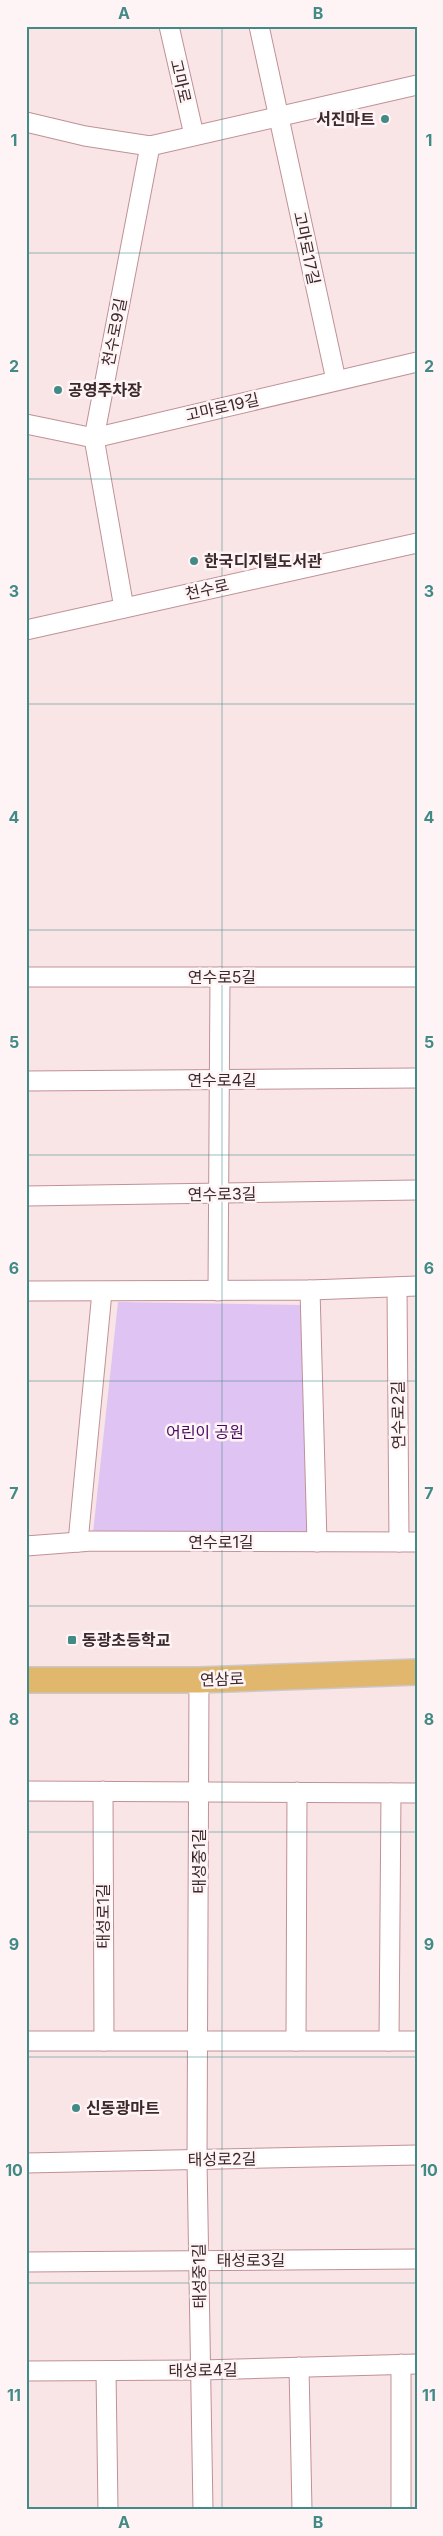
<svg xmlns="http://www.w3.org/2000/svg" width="443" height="2536" font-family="Inter,'Noto Sans KR',sans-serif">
<rect width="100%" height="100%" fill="#f9e4e6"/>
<path fill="#dfc3f3" d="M118 1302 302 1305 308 1533H93Z"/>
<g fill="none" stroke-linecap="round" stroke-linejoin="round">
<defs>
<g id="minor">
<path d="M169 26 194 135"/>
<path d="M259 26 336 380"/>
<path d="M26 122 85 136 150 146 417 85"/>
<path d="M26 424 94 438 417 362"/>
<path d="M124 608 94 438 150 146"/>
<path d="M26 630 417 543"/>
<path d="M26 977H417"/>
<path d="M26 1081 417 1078"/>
<path d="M26 1196 417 1190"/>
<path d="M397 1287 399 1542"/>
<path d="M310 1290 417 1286"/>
<path d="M26 1291 310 1290 317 1542"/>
<path d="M218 1291 220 977"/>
<path d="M78 1542 102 1292"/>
<path d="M26 1546 92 1541 417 1542"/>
<path d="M199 1680 197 2160 203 2510"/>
<path d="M26 1791 417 1793"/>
<path d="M103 1791 104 2041"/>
<path d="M26 2041H417"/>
<path d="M296 2041 297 1792"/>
<path d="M389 2041 391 1793"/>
<path d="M26 2163 417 2155"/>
<path d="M26 2262 417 2259"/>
<path d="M299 2367 302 2510"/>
<path d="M26 2371 201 2370 417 2364"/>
<path d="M106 2371 108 2510"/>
<path d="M401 2510V2364"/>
</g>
<path id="major" d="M26 1680H199L417 1672"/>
</defs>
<use href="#minor" stroke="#c09197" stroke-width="21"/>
<use href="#major" stroke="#ccc7c8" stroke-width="28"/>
<use href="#minor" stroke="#fff" stroke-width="19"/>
<use href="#major" stroke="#e1b66d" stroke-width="25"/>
</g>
<path fill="none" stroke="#428a86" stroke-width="1" stroke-opacity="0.55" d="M222 26V2510M26 253H417M26 479H417M26 704H417M26 930H417M26 1155H417M26 1381H417M26 1606H417M26 1832H417M26 2057H417M26 2283H417"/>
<g fill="#428a86" stroke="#fff4f5" stroke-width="2">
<circle cx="385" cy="119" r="5"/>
<circle cx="58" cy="390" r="5"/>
<circle cx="194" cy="561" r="5"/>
<rect x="67" y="1635" width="10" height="10" rx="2.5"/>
<circle cx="76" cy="2108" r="5"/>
</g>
<g text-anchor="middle" stroke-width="5" stroke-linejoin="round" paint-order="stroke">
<g font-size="16" fill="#3c292b" stroke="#fff4f5">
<text transform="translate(181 81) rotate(77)" y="6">고마로</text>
<text transform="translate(307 248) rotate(78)" y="6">고마로17길</text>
<text transform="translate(114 332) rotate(-79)" y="6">천수로9길</text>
<text transform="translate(222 407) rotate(-13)" y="6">고마로19길</text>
<text transform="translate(207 589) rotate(-13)" y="6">천수로</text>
<text x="222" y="983">연수로5길</text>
<text x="222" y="1086">연수로4길</text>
<text transform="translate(222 1194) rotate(-1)" y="6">연수로3길</text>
<text transform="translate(398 1415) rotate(-91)" y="6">연수로2길</text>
<text x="221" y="1548">연수로1길</text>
<text transform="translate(222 1679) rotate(-2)" y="6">연삼로</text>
<text transform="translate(199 1861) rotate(-90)" y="6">태성중1길</text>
<text transform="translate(103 1916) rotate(-90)" y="6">태성로1길</text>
<text transform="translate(222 2159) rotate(-1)" y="6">태성로2길</text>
<text x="251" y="2266">태성로3길</text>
<text transform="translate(199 2276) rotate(-91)" y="6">태성중1길</text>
<text transform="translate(203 2370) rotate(-1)" y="6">태성로4길</text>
</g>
<g font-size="16" font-weight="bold" fill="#3c292b" stroke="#fff4f5" text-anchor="start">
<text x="375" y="125" text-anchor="end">서진마트</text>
<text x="68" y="396">공영주차장</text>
<text x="204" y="567">한국디지털도서관</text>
<text x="82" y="1646">동광초등학교</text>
<text x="86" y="2114">신동광마트</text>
</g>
<g font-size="16" fill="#460b62" stroke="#fff4f5">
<text x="205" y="1438">어린이 공원</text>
</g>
</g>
<rect width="443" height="2536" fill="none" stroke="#fff4f5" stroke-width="55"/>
<rect x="28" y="28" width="388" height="2480" fill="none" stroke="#428a86" stroke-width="2"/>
<g font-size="16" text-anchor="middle" font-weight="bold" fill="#428a86">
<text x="124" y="19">A</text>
<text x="318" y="19">B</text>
<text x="14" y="146">1</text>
<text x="429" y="146">1</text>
<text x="14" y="372">2</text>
<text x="429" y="372">2</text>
<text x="14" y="597">3</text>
<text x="429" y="597">3</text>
<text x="14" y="823">4</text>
<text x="429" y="823">4</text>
<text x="14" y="1048">5</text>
<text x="429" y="1048">5</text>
<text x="14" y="1274">6</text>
<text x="429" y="1274">6</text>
<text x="14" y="1499">7</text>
<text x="429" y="1499">7</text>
<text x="14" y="1725">8</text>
<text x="429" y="1725">8</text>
<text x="14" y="1950">9</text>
<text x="429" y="1950">9</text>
<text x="14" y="2176">10</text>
<text x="429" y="2176">10</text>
<text x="14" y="2401">11</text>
<text x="429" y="2401">11</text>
<text x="124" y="2528">A</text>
<text x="318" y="2528">B</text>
</g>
</svg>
